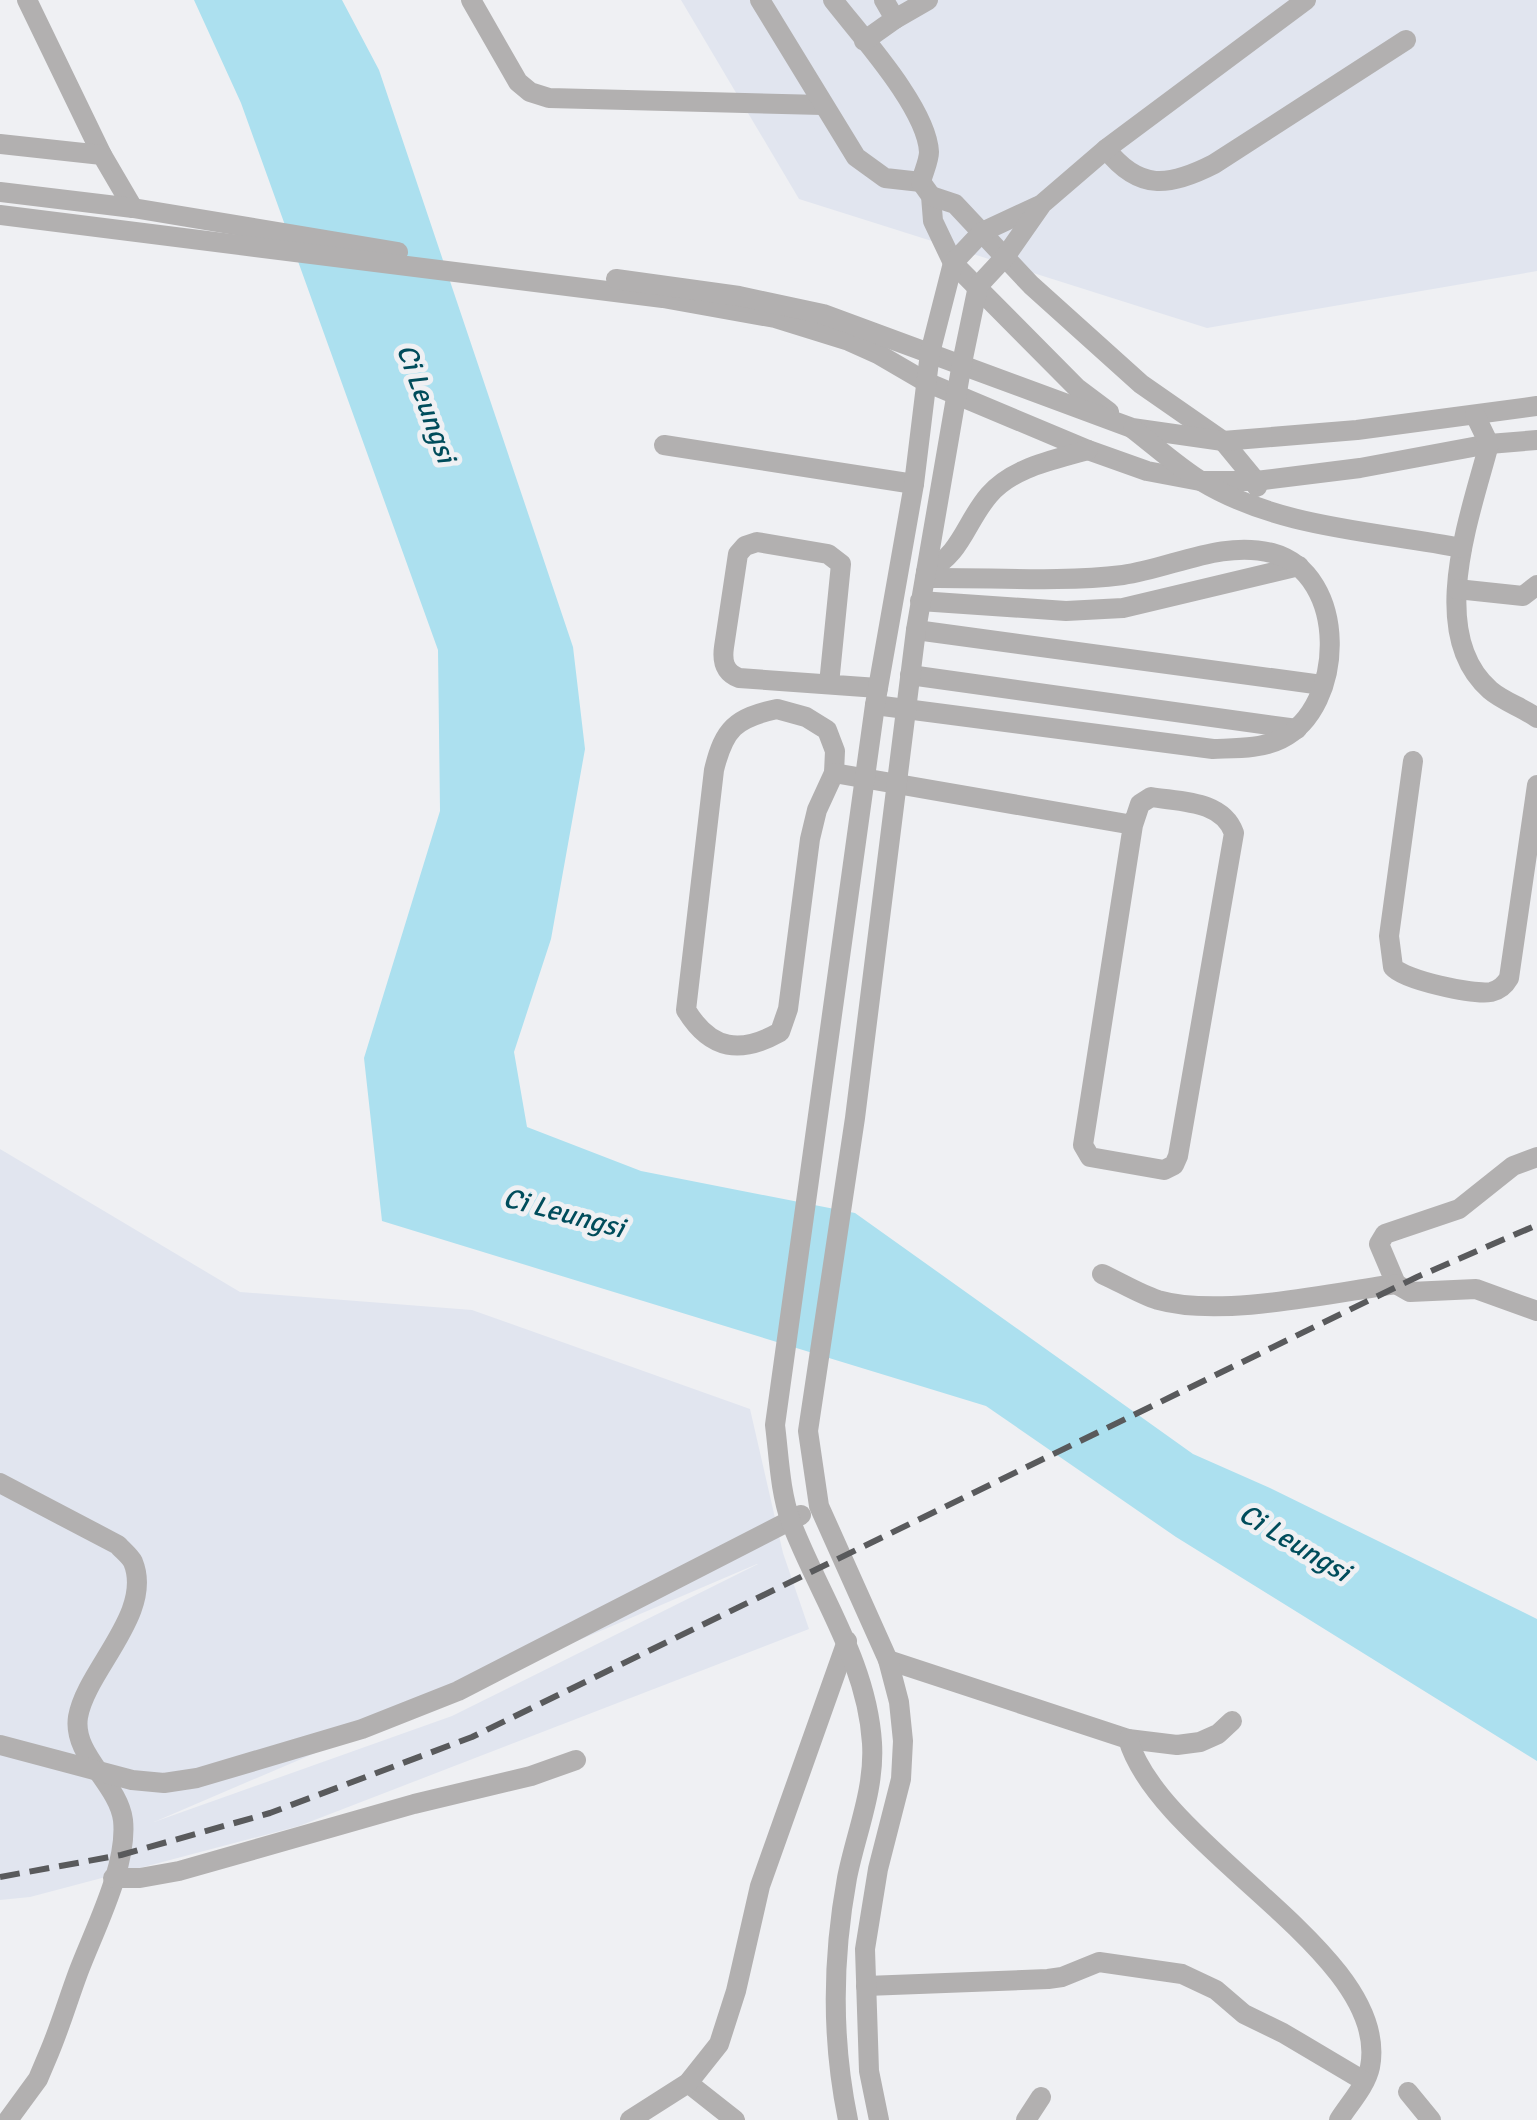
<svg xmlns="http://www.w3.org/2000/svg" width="1537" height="2120" font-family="Signika,sans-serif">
<rect width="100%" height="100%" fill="#eff0f3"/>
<g fill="#e1e5ef" fill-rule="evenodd">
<path d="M681 0H1537V271L1207 328 799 199Z"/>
<path d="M0 1149 240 1292 472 1310 750 1409 783 1553 809 1629 299 1826 30 1897 0 1900ZM758 1564 452 1716 154 1822 757 1564Z"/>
</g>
<path fill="#ace0ef" d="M194 0H342L379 70 573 647 585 749 551 939 514 1052 527 1127 641 1171 855 1213 1193 1454 1270 1488 1537 1619V1761L1176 1537 986 1406 382 1221 364 1058 440 811 438 650 241 103Z"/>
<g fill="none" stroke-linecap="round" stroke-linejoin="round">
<g stroke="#b2b0b0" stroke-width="20">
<path d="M27 0 102 155"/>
<path d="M471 0 518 82 530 92 549 98 822 105"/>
<path d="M760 0 856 157 885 178 921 182"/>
<path d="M833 0C860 35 927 108 929 152 929 161 923 173 921 182L931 196 933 221 953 263 1077 388 1109 412"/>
<path d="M895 19 928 0"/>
<path d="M864 41 895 19 884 0"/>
<path d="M0 144 102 155 133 208"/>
<path d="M1106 149C1139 191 1169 187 1214 164L1406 40"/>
<path d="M0 192 133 208 398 252"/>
<path d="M931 196 955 204 1031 285 1141 384 1223 441 1256 481 1257 487"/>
<path d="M0 215 663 298 775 318 849 341 878 354 926 382 1088 450 1147 471 1200 481H1256L1360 468 1489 444 1537 440"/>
<path d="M616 279 739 296 823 314 1132 428 1223 441 1357 430 1537 406"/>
<path d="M1475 415 1489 444C1471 514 1425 633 1490 690 1504 702 1522 707 1537 718"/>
<path d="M1133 429C1155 446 1177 466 1201 481 1278 528 1375 531 1462 548"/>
<path d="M664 445 914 484"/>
<path d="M926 572C962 554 965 523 989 495 1013 467 1054 460 1088 450"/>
<path d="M1457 589 1523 596 1537 585"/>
<path d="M920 601 1066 611 1123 608 1299 566"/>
<path d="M916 630 1322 685"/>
<path d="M910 675 1297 729"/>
<path d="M829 684 841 564 828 554 757 542 745 546 738 554 724 647C722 661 724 672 739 678L878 688"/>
<path d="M875 705 1213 749C1235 748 1261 749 1281 739 1346 707 1349 574 1272 553 1222 540 1172 568 1123 575 1058 583 990 577 925 578"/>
<path d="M777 709 806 717 827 730 835 751 834 773 817 810 810 839 788 1009 780 1032C741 1054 711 1051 686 1010L714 770C724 729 735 718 777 709Z"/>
<path d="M1413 761 1389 936 1393 967C1404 980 1473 995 1491 992 1500 990 1505 985 1509 978L1537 785"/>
<path d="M834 773 1133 825 1083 1145 1090 1157 1164 1170 1174 1165 1178 1156 1234 833C1222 800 1180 802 1151 797L1140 804 1133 825"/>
<path d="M1102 1274C1120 1282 1139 1294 1158 1300 1221 1318 1331 1293 1396 1284L1379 1244 1385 1234 1459 1209 1513 1166 1537 1157"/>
<path d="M1396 1284 1410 1292 1476 1289 1537 1311"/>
<path d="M0 1483 118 1545C122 1550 130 1556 133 1562 154 1613 86 1670 78 1717 72 1755 118 1783 123 1820 128 1866 94 1930 78 1973 68 2000 60 2027 49 2053L38 2079 8 2120"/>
<path d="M888 1660 1128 1739 1177 1745 1200 1742 1218 1734 1232 1721"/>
<path d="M1128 1739C1160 1849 1392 1954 1370 2067 1366 2086 1349 2104 1339 2120"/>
<path d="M0 1745 132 1780 164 1783 197 1778 362 1729 458 1691 801 1515"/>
<path d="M113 1878H140L179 1871 414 1804 531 1776 576 1760"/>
<path d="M866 1986 1048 1979 1062 1977 1099 1962 1182 1974 1216 1990 1244 2014 1283 2033 1364 2081"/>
<path d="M688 2083 735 2120"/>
<path d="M1408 2092 1431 2120"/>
<path d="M630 2120 688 2083 719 2044 736 1991 760 1886 847 1641"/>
<path d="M848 2120C831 2038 832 1960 847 1878 856 1833 875 1789 872 1743 867 1662 819 1595 791 1522 780 1492 779 1457 775 1425L875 705 914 484 930 353 953 263 982 232 1038 206"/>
<path d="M879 2120 869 2071 865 1949 878 1869 901 1779 903 1741 899 1702 888 1660 819 1506 808 1431 855 1118 916 630 962 363 978 286 1005 257 1042 204 1106 149 1306 0"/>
<path d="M1026 2120 1041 2097"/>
</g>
<path stroke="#595a5c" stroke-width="6" stroke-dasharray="20 10" stroke-linecap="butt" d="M0 1877 121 1855 270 1813 472 1737 1417 1277 1537 1225"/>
</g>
<g text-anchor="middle" stroke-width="10" stroke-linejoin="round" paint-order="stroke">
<g font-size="28" font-style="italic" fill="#004c5b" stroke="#eff0f3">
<text transform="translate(427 403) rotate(70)" y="10">Ci Leungsi</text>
<text transform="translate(564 1212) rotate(15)" y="10">Ci Leungsi</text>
<text transform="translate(1295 1542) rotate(31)" y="10">Ci Leungsi</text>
</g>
</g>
</svg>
